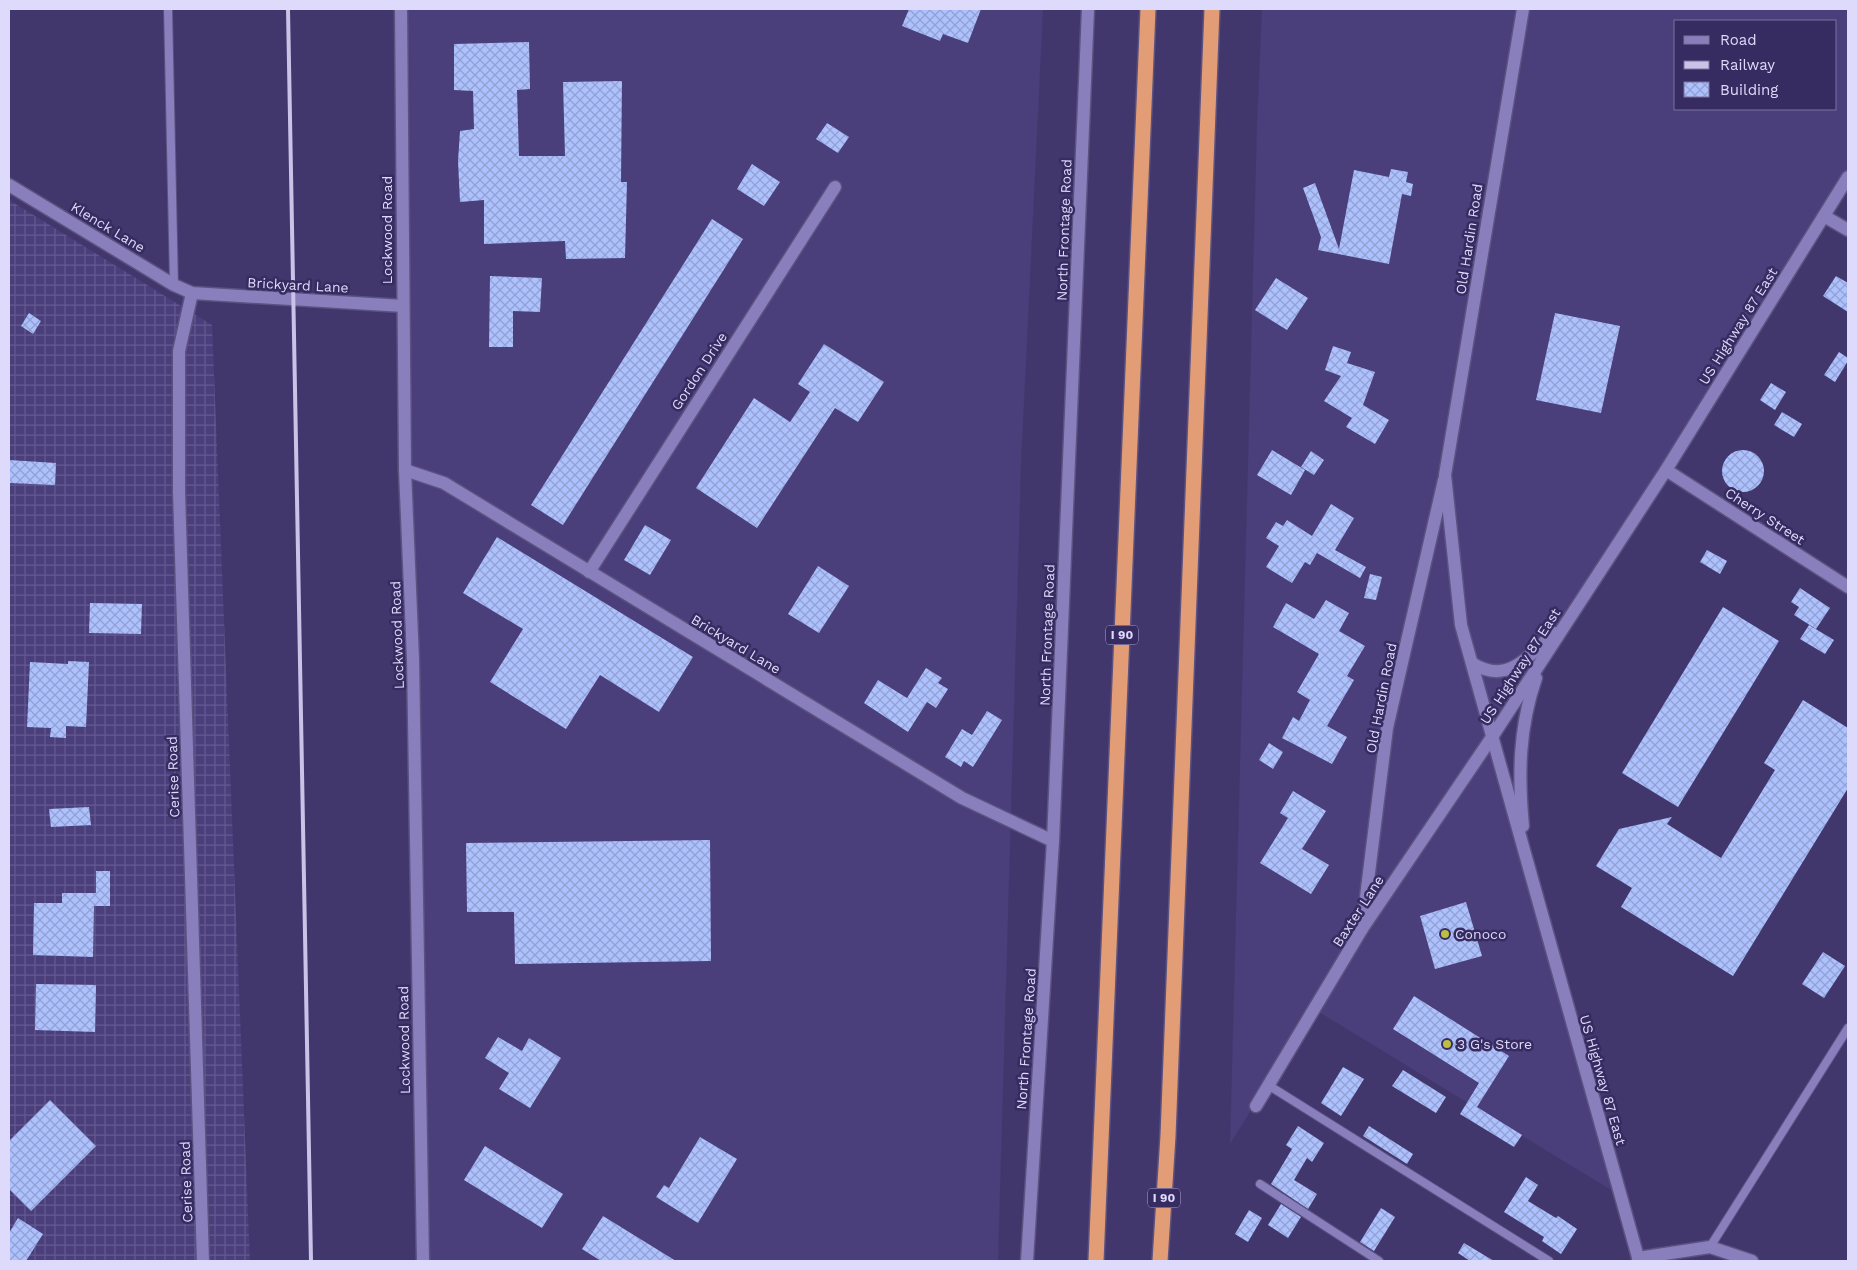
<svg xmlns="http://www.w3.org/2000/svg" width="1857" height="1270" font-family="'Work Sans',sans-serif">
<defs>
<pattern id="industrial-grid" width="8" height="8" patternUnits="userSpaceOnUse" patternTransform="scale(1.25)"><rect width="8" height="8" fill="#4a3e7b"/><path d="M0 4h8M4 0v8" fill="none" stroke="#64598f"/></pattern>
<pattern id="building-cross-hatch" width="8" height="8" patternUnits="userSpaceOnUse" patternTransform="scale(1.25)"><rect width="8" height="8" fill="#adc1fe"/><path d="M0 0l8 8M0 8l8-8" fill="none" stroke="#92a1d1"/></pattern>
</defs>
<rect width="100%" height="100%" fill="#42376d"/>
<g fill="#4a3e7b" fill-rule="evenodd">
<path d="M401 9H1043L1021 464 998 1261H420Z"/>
<path d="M1262 9H1848V177L1492 737 1621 1196 1314 1009 1230 1144 1257 125ZM1676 21H1836V109H1676Z"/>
</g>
<path fill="url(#industrial-grid)" d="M9 200 212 325 250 1261H9Z"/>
<g fill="url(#building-cross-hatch)">
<path d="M909 9H981L968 43 943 34 940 41 902 26Z"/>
<path d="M529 42 530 89 517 90 519 156H565L563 82 622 81 621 182H627L625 258 566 259 565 241 484 244V200L460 202 458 161 460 131 474 129 473 91 454 90V44Z"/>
<path d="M827 123 849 137 838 153 816 139Z"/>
<path d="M752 164 780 182 764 206 737 189Z"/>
<path d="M1391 169 1408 172 1406 182 1413 184 1411 196 1402 194 1389 264 1318 250 1321 237 1303 188 1315 183 1339 249 1354 170 1389 177Z"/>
<path d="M712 219 743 239 563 525 531 505Z"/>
<path d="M490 276 542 278 540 312 513 311V347H489Z"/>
<path d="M1836 276 1848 283V312L1823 296Z"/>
<path d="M1276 278 1308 298 1287 330 1255 310Z"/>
<path d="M29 313 41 321 33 334 21 326Z"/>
<path d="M1555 313 1620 326 1601 413 1536 400Z"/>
<path d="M824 344 884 382 858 422 835 408 757 528 696 488 754 398 790 422 810 392 798 384Z"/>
<path d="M1333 346 1351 352 1347 363 1375 372 1363 405 1389 420 1375 444 1346 427 1352 418 1324 401 1341 376 1325 370Z"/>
<path d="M1839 352 1848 358V361L1835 382 1824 375Z"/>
<path d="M1771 383 1786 392 1775 410 1760 400Z"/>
<path d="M1782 412 1802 424 1794 437 1774 425Z"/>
<circle cx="1743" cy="471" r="21"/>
<path d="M1272 450 1305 470 1291 495 1257 475Z"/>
<path d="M1311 451 1324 460 1314 475 1301 467Z"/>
<path d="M9 460 56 463 55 485 9 483Z"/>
<path d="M1331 504 1354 518 1335 550 1366 567 1360 578 1317 553 1310 565 1305 562 1292 583 1266 567 1279 546 1266 538 1276 522 1283 526 1287 520 1312 536Z"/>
<path d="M645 525 671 540 650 575 624 560Z"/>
<path d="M497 537 693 657 659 712 600 675 566 729 490 682 523 629 463 593Z"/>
<path d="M1707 550 1727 561 1720 574 1700 562Z"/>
<path d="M818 566 849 586 819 633 788 614Z"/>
<path d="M1370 574 1382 577 1376 600 1364 598Z"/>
<path d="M1800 588 1830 608 1816 629 1794 615 1799 607 1791 602Z"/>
<path d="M1326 600 1349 613 1339 631 1365 646 1347 676 1354 680 1327 726 1347 737 1332 764 1282 738 1293 717 1299 721 1310 700 1297 692 1319 654 1273 627 1286 603 1314 619Z"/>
<path d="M90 603 142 604 141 634 89 633Z"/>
<path d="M1723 607 1779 641 1678 807 1622 773Z"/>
<path d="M1809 625 1834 640 1825 654 1800 639Z"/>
<path d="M68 661 89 662 86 727 66 726V738L50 737 51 728 27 727 30 662 68 664Z"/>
<path d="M926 668 942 678 938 683 948 689 936 708 927 702 908 732 864 703 878 680 907 698Z"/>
<path d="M1803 700 1848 728V788L1733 976 1621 907 1632 888 1596 866 1619 829 1672 817 1667 824 1721 858 1775 770 1764 763Z"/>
<path d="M987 711 1002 720 973 767 964 761 961 767 945 757 962 729 972 735Z"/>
<path d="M1269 743 1283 752 1273 769 1259 760Z"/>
<path d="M1293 791 1326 811 1302 849 1329 865 1311 894 1260 863 1288 818 1280 813Z"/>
<path d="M89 807 91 825 51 827 49 809Z"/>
<path d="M710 840 711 961 515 964 514 912H467L466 843Z"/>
<path d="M96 871H110V906H94L93 957 33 955 34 903H62V893H96Z"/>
<path d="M1466 902 1482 956 1435 969 1420 916Z"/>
<path d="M1823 952 1845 966 1824 998 1802 984Z"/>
<path d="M36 984 96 985 95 1032 35 1030Z"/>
<path d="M1414 996 1509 1056 1477 1107 1522 1135 1514 1147 1460 1114 1479 1083 1393 1029Z"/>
<path d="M498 1037 522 1051 529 1038 561 1058 530 1108 499 1089 509 1073 485 1058Z"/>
<path d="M1343 1067 1364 1079 1341 1116 1321 1103Z"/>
<path d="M1403 1070 1446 1097 1436 1113 1392 1086Z"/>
<path d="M50 1100 96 1146 31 1211 9 1189V1141Z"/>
<path d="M1298 1126 1324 1143 1312 1162 1307 1158 1294 1180 1317 1194 1308 1209 1271 1184 1292 1149 1286 1145Z"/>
<path d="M1369 1126 1413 1154 1407 1164 1363 1136Z"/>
<path d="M700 1137 737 1159 698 1223 656 1197 664 1185 669 1188Z"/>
<path d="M485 1146 563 1194 542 1228 464 1180Z"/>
<path d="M1526 1177 1538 1185 1528 1201 1556 1218 1558 1216 1577 1229 1561 1254 1542 1241 1544 1237 1504 1212Z"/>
<path d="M1281 1204 1301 1217 1288 1238 1268 1225Z"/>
<path d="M1381 1208 1395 1217 1374 1251 1360 1242Z"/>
<path d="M1249 1210 1262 1218 1248 1242 1235 1234Z"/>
<path d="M603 1216 676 1261H601L582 1249Z"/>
<path d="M18 1218 43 1234 26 1261H9V1233Z"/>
<path d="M1464 1243 1494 1261H1470L1458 1253Z"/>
</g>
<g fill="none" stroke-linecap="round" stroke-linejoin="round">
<defs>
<g id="lane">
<path d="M168 9 174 285"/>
<path d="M1268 1085 1549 1261"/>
<path d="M1260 1184 1379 1261"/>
<path d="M1710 1247 1848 1028"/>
</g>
<g id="street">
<path d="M401 9 405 470 413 659 423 1261"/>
<path d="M9 185 174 285 192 293 403 306"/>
<path d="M1824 216 1848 230"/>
<path d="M192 293 179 351V492L203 1261"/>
<path d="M405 470 444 483 962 798 1053 841"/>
<path d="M1666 470 1848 587"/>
<path d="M589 572 835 187"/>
<path d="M1362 929 1387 728 1444 480"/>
<path d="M1256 1106 1362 929 1492 737"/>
<path d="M1638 1258 1710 1247 1752 1261"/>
</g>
<g id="secondary">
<path d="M1523 9 1445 475 1461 625 1639 1261"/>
<path d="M1472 663C1508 686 1528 656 1554 633"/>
<path d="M1492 737 1666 470 1848 177"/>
<path d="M1523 826C1518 775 1519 727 1536 678"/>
<path d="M1027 1261 1053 841 1088 9"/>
</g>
<g id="highway">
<path d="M1096 1261 1148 9"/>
<path d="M1160 1261 1168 1136 1212 9"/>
</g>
</defs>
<use href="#lane" stroke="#5c5280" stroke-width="10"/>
<use href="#street" stroke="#5c5280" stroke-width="15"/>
<use href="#secondary" stroke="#5c5280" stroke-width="15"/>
<use href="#highway" stroke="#5c5280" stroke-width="18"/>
<use href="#lane" stroke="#887fbc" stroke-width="8"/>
<use href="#street" stroke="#887fbc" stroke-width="12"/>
<use href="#secondary" stroke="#887fbc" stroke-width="12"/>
<use href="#highway" stroke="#e29d76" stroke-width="15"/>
<path stroke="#c9c4e7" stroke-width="4" d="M288 9 311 1261"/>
</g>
<g fill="#bdbf43" stroke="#372c61" stroke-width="2">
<circle cx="1445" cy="934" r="5"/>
<circle cx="1447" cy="1044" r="5"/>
</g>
<g text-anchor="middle" stroke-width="5" stroke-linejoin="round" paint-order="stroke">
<g fill="#372c61" stroke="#aca6cd" stroke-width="1">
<rect x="1106" y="625.5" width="32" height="19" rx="4"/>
<rect x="1148" y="1188.5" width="32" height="19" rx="4"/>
</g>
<g font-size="12" font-weight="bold" fill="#dedafb">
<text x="1122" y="639">I 90</text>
<text x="1164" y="1202">I 90</text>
</g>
<g font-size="14" fill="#dedafb" stroke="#372c61">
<text transform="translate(108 227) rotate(31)" y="5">Klenck Lane</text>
<text transform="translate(387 230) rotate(-90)" y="5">Lockwood Road</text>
<text transform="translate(1064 230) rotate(-88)" y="5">North Frontage Road</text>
<text transform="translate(1469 239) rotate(-81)" y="5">Old Hardin Road</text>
<text transform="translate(298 285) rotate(3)" y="5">Brickyard Lane</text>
<text transform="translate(1738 326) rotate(-58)" y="5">US Highway 87 East</text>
<text transform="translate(699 371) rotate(-57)" y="5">Gordon Drive</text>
<text transform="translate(1765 516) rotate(33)" y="5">Cherry Street</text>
<text transform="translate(397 635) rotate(-92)" y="5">Lockwood Road</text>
<text transform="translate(1047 635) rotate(-88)" y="5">North Frontage Road</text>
<text transform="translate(736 644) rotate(31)" y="5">Brickyard Lane</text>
<text transform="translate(1520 666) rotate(-57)" y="5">US Highway 87 East</text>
<text transform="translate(1381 698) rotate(-79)" y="5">Old Hardin Road</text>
<text transform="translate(173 777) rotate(-92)" y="5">Cerise Road</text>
<text transform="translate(1358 911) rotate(-57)" y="5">Baxter Lane</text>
<text transform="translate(1026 1039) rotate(-86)" y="5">North Frontage Road</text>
<text transform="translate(404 1040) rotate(-91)" y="5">Lockwood Road</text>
<text transform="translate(1603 1080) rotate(74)" y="5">US Highway 87 East</text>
<text transform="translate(186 1182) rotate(-92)" y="5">Cerise Road</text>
</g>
<g font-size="14" fill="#dedafb" stroke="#372c61" text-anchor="start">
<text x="1455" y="939">Conoco</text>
<text x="1457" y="1049">3 G's Store</text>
</g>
</g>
<rect width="1857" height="1270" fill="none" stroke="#dedafb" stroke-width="20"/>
<rect x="1674" y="20" width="162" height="90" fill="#372c61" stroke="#7a729f"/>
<rect x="1684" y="36" width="25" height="8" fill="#887fbc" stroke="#7a729f"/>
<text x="1720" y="45" font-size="15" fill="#dedafb">Road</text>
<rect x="1684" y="61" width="25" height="8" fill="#c9c4e7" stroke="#7a729f"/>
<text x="1720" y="70" font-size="15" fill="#dedafb">Railway</text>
<rect x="1684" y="82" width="25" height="15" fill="url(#building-cross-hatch)" stroke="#7a729f"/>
<text x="1720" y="95" font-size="15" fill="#dedafb">Building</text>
</svg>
